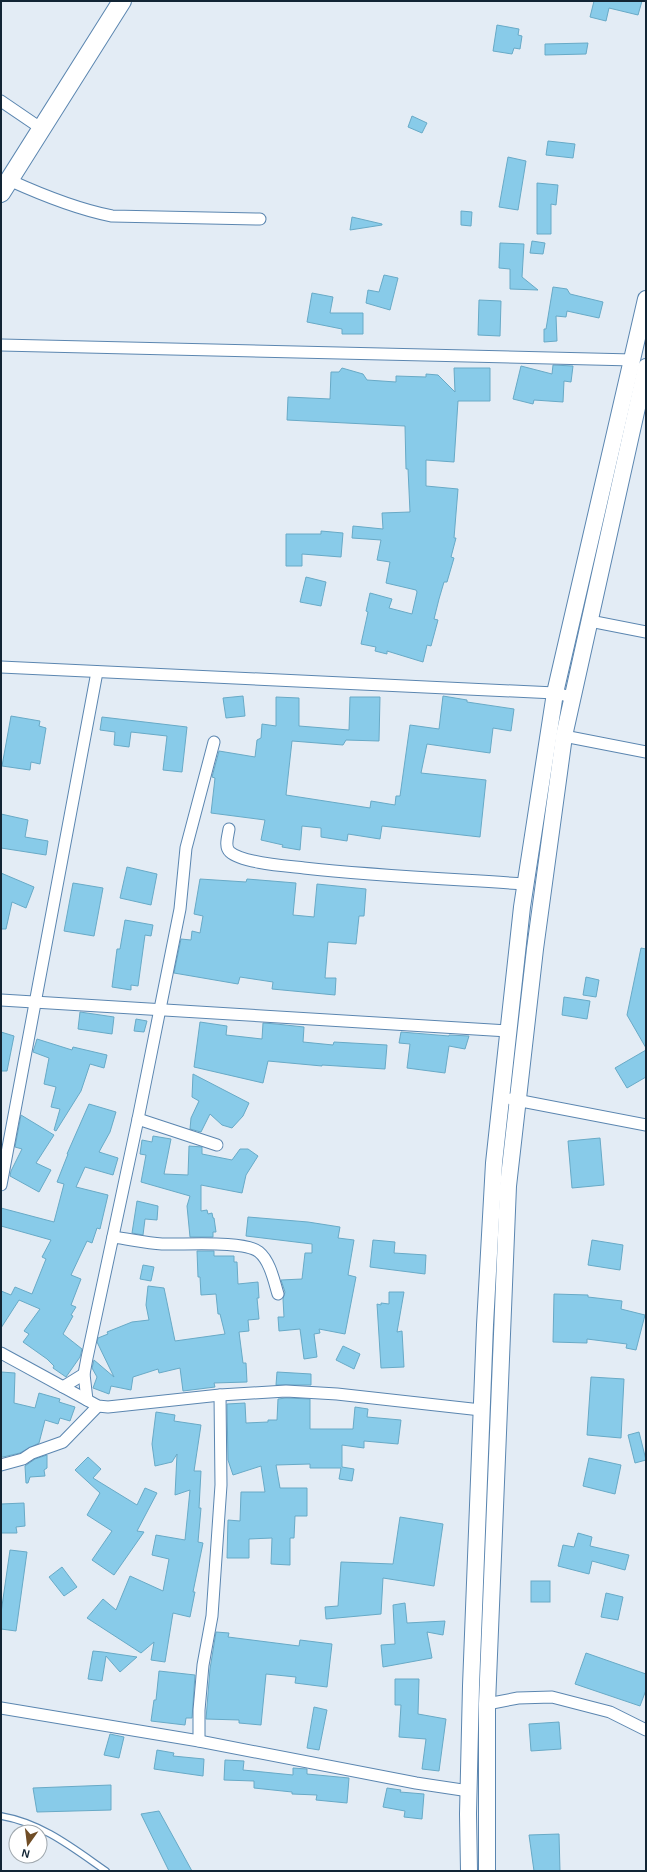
<svg xmlns="http://www.w3.org/2000/svg" width="647" height="1872" font-family="Arial,sans-serif">
<rect width="100%" height="100%" fill="#e3ecf5"/>
<g fill="#88cbe9" stroke="#68aac7">
<path d="M594 1H642L638 15 609 8 606 21 590 17Z"/>
<path d="M497 25 519 29 518 35 522 36 520 49 514 48 512 54 493 51Z"/>
<path d="M588 43 586 54 545 55V44Z"/>
<path d="M412 116 427 123 422 133 408 127Z"/>
<path d="M548 141 575 144 573 158 546 155Z"/>
<path d="M508 157 526 161 518 210 499 207Z"/>
<path d="M537 183 558 185 556 205 551 204V234H537Z"/>
<path d="M461 211 472 212 471 226 461 225Z"/>
<path d="M352 217 382 224V225L350 230Z"/>
<path d="M532 241 545 243 543 254 530 253Z"/>
<path d="M500 243 524 244 522 277 538 290 510 289V269L499 268Z"/>
<path d="M384 275 398 278 390 310 366 303 368 290 379 292Z"/>
<path d="M553 287 567 289 570 294 603 302 599 318 567 311 566 317 556 316 557 341 544 342V329H546Z"/>
<path d="M312 293 333 297 330 313H363V334H342V329L307 322Z"/>
<path d="M479 300 501 301 500 336 478 335Z"/>
<path d="M553 365 573 366 571 382 564 381 563 402 534 400 533 404 513 399 521 366 552 374Z"/>
<path d="M342 368 363 374 367 380 396 382V376L426 377V374L438 375 455 392 454 368H490V401H458L454 462 426 460V486L458 489 454 538H456L451 557 454 558 447 582H444L439 599 434 619 438 620 431 646 427 645 423 662 387 651V654L375 651 376 647 361 644 368 612 366 611 370 593 392 599 389 608 412 614 417 592 416 590 386 583 390 562 377 560 381 540 352 538 353 526 383 529 382 513 410 512 408 469H406L405 426 287 420 288 397 330 399 331 372H339Z"/>
<path d="M321 531 343 533 341 557 302 554V566H286V534H321Z"/>
<path d="M306 577 326 582 321 606 300 602Z"/>
<path d="M243 696 245 716 226 718 223 698Z"/>
<path d="M443 696 467 700V702L514 709 511 731 493 728 490 753 427 744 421 773 486 780 480 837 382 826 380 839 348 834 347 841 321 837V828L302 826 300 850 282 847 283 845 261 840 265 820 211 813 215 778 212 777 219 751 255 757 257 740 261 738 262 724 276 726V697L299 698V726L349 730 350 697H380L379 741 346 740 343 745 292 741 286 795 370 808 371 801 395 805 396 796H400L410 725 439 729Z"/>
<path d="M11 716 40 721 39 726 46 728 40 764 31 762 30 770 2 766Z"/>
<path d="M102 717 187 727 182 772 163 770 167 736 131 732 129 747 114 745 115 732 100 730Z"/>
<path d="M1 814 28 820 25 837 48 841 46 855 1 848Z"/>
<path d="M127 867 157 874 151 905 120 898Z"/>
<path d="M1 873 34 887 26 908 12 902 6 929H1Z"/>
<path d="M200 879 246 882 247 879 296 883 293 915 314 917 317 884 366 889 364 916H359L356 944 328 942 325 978H336L335 995 272 989 273 982 240 977 238 984 174 973 181 939 191 940 192 931 200 933 203 916 194 914Z"/>
<path d="M73 883 103 888 94 936 64 931Z"/>
<path d="M125 920 153 925 151 936 145 935 138 986 131 985V990L112 987 117 949H120Z"/>
<path d="M641 948 646 949V1048L627 1015Z"/>
<path d="M586 977 599 980 596 997 583 995Z"/>
<path d="M564 997 590 1001 587 1019 562 1015Z"/>
<path d="M80 1012 114 1017 112 1034 78 1029Z"/>
<path d="M136 1019 147 1021 144 1032 134 1031Z"/>
<path d="M200 1022 227 1026 226 1035 262 1039 263 1023 276 1024 304 1027 303 1042 333 1045 334 1042 387 1045 385 1069 322 1065V1066L268 1061 263 1083 194 1067Z"/>
<path d="M1 1032 14 1036 7 1071H1Z"/>
<path d="M401 1032 449 1036V1035L469 1036 465 1049 449 1046 445 1073 407 1068 410 1044 399 1043Z"/>
<path d="M37 1039 72 1050 73 1047 107 1055 104 1068 90 1064 81 1091 56 1131 54 1130 60 1109 51 1107 56 1087 44 1084 49 1058 33 1052Z"/>
<path d="M646 1050V1077L627 1088 615 1068Z"/>
<path d="M193 1074 249 1103 243 1116 232 1128 222 1125 210 1114 201 1132 190 1129 191 1118 199 1101 192 1097Z"/>
<path d="M89 1104 116 1112 110 1132 99 1152 118 1158 113 1175 85 1167 76 1187 108 1195 100 1229 97 1228 92 1243 87 1241 71 1275 81 1279 71 1305 76 1307 71 1315 73 1316 63 1334 82 1349 80 1357 66 1377 53 1368 54 1366 47 1359 23 1342 29 1334 24 1331 40 1309 19 1300 1 1328V1291L11 1295 15 1287 32 1294 46 1259 42 1257 51 1240 1 1226V1208L54 1222 64 1184 57 1182 68 1154H67Z"/>
<path d="M21 1115 54 1135 36 1163 51 1170 39 1192 10 1176 11 1171 22 1149 15 1147Z"/>
<path d="M153 1136 171 1139 164 1174 188 1175 189 1146 202 1147V1154L232 1160 240 1149H248L258 1156 246 1175 242 1193 201 1185V1211L207 1210 208 1214 212 1213 213 1218H214L216 1232H213V1237H190L187 1206 190 1196 141 1182 146 1155 140 1154 142 1140 152 1142Z"/>
<path d="M600 1138 604 1185 572 1188 568 1141Z"/>
<path d="M137 1201 158 1206 157 1220 145 1219 143 1235 132 1233Z"/>
<path d="M248 1217 308 1222 340 1227 338 1238 354 1240 348 1275 356 1277 345 1334 319 1329 320 1333 314 1334 317 1357 304 1359 300 1329 279 1331 278 1317H284L283 1299 285 1292 281 1280 302 1279 305 1253H312V1244L246 1236Z"/>
<path d="M373 1240 395 1242 394 1253 426 1255 425 1274 370 1267Z"/>
<path d="M592 1240 623 1245 620 1270 588 1265Z"/>
<path d="M197 1251H214V1256H234V1262H237L238 1284 258 1282 259 1298H257L259 1319 248 1320 249 1331 239 1332 243 1363H246L247 1382 214 1383 215 1387 183 1391 180 1368 159 1373 158 1369 133 1377 131 1390 111 1386 109 1394 93 1388 97 1377 92 1368 94 1360 114 1377 97 1342 98 1338 108 1334 107 1332 132 1322 149 1320 146 1305 148 1286 164 1288 175 1341 225 1334 220 1314H218L216 1294 201 1295 200 1277H198Z"/>
<path d="M143 1265 154 1267 151 1281 140 1279Z"/>
<path d="M389 1292H404L397 1332 402 1331 404 1367 381 1368 377 1304 381 1305V1303L389 1304Z"/>
<path d="M554 1294 588 1295V1297L622 1301 621 1309 645 1315 636 1350 626 1348 627 1344 587 1339V1343L553 1342Z"/>
<path d="M343 1346 360 1354 354 1369 336 1360Z"/>
<path d="M1 1372 15 1373 14 1403 35 1408 39 1393 60 1399 59 1402 75 1407 70 1421 60 1418 58 1424 45 1420 39 1443 20 1453 3 1457H1Z"/>
<path d="M277 1372 311 1374V1385H276Z"/>
<path d="M591 1377 624 1379 621 1438 587 1435Z"/>
<path d="M286 1398 310 1399V1429H353L355 1407 368 1409 367 1417 401 1420 398 1444 364 1441V1448L342 1445V1467L354 1469 352 1481 339 1479 341 1468H310V1464L276 1465 280 1488H307V1516H295L294 1538H290V1565L271 1564 272 1538 249 1539V1558H227L228 1520 240 1521 241 1492H265L261 1466 233 1475 228 1460 227 1404 245 1403 246 1423 268 1422V1420H277L278 1399Z"/>
<path d="M156 1412 175 1415 174 1421 201 1425 194 1471H201L199 1508H201L198 1542 203 1543 193 1592H195L190 1617 173 1613 165 1662 151 1660 154 1642 141 1653 87 1618 103 1599 116 1610 130 1576 163 1591 169 1559 152 1555 156 1535 185 1540 190 1490 175 1495 177 1454 172 1462 155 1466 152 1444Z"/>
<path d="M639 1432 646 1460 635 1463 628 1435Z"/>
<path d="M47 1455V1468L44 1470 45 1476 30 1477 28 1483H26L25 1466 35 1459Z"/>
<path d="M88 1457 101 1469 93 1478 137 1505 145 1488 157 1493 137 1531 144 1532 114 1575 92 1560 112 1531 87 1515 100 1493 75 1470Z"/>
<path d="M589 1458 621 1465 615 1494 583 1486Z"/>
<path d="M24 1503 25 1526 16 1527 17 1533H1V1504Z"/>
<path d="M400 1517 443 1524 434 1586 383 1578 381 1614 326 1619 325 1607 338 1606 341 1562 393 1564Z"/>
<path d="M578 1533 592 1537 590 1546 629 1555 625 1570 592 1561 589 1574 558 1566 563 1545 574 1547Z"/>
<path d="M10 1550 27 1552 16 1631 1 1629V1613Z"/>
<path d="M62 1567 77 1587 64 1596 49 1577Z"/>
<rect x="531" y="1581" width="19" height="21"/>
<path d="M606 1593 623 1597 618 1620 601 1617Z"/>
<path d="M405 1603 407 1623 445 1621 443 1635 427 1632 432 1658 383 1667 381 1645 395 1644 393 1605Z"/>
<path d="M216 1632 229 1633 228 1637 299 1646 300 1640 332 1644 327 1687 295 1683 296 1677 266 1674 261 1725 239 1723V1720L206 1719 210 1669Z"/>
<path d="M93 1651 103 1652 137 1657 120 1672 106 1656 102 1681 88 1679Z"/>
<path d="M586 1653 646 1674V1690L640 1706 575 1684Z"/>
<path d="M159 1671 195 1675 192 1718H186L185 1725 151 1721 154 1700H156Z"/>
<path d="M395 1679H419L418 1714 446 1719 439 1771 422 1769 426 1739 399 1737 401 1705H395Z"/>
<path d="M314 1707 327 1710 319 1750 307 1748Z"/>
<path d="M559 1722 561 1749 531 1751 529 1724Z"/>
<path d="M110 1734 124 1737 119 1758 104 1755Z"/>
<path d="M157 1750 174 1753 173 1756 204 1759 203 1776 154 1769Z"/>
<path d="M225 1760 244 1761 243 1770 293 1775V1768L307 1769V1774L349 1778 347 1803 316 1800 317 1795 292 1794V1792L254 1788V1781L224 1780Z"/>
<path d="M111 1785V1810L37 1812 33 1788Z"/>
<path d="M387 1788 401 1790 400 1792 424 1794 422 1819 404 1817 405 1811 383 1807Z"/>
<path d="M159 1811 192 1871H169L141 1814Z"/>
<path d="M559 1834 560 1871H534L529 1835Z"/>
</g>
<g fill="none" stroke-linecap="round" stroke-linejoin="round">
<defs>
<path id="service" d="M1 1816C42 1823 73 1848 106 1871"/>
<g id="minor">
<path d="M1 101 42 129"/>
<path d="M9 180C42 195 76 209 112 216L260 219"/>
<path d="M1 345 633 360"/>
<path d="M590 621 646 632"/>
<path d="M1 667 555 693 572 697"/>
<path d="M564 736 646 752"/>
<path d="M229 829C228 836 224 847 230 852 242 863 287 866 304 868 378 876 451 879 525 884"/>
<path d="M1 1000 508 1031"/>
<path d="M511 1099 646 1125"/>
<path d="M138 1119 217 1145"/>
<path d="M1 1185 97 672"/>
<path d="M113 1237C129 1239 146 1243 162 1244 183 1245 245 1240 259 1252 270 1261 274 1281 278 1294"/>
<path d="M1 1353 87 1400 98 1406 108 1407 220 1395 286 1391 337 1394 481 1410"/>
<path d="M63 1387 84 1374"/>
<path d="M87 1400 84 1374 87 1358 138 1119 180 909 186 848 214 742"/>
<path d="M1 1465 23 1459 32 1453 63 1442 98 1406"/>
<path d="M487 1704 518 1698 552 1697 610 1712 646 1730"/>
<path d="M1 1708 199 1741 416 1783 469 1791"/>
<path d="M199 1741V1710L203 1665 212 1616 221 1485 220 1395"/>
</g>
<g id="secondary">
<path d="M469 1871 468 1814 471 1686 485 1325 494 1163 522 907 555 693 646 299"/>
<path d="M487 1871V1704L508 1186 535 949 564 736 646 367"/>
</g>
<path id="trunk" d="M1 193 122 1"/>
</defs>
<use href="#service" stroke="#5b86b0" stroke-width="8"/>
<use href="#minor" stroke="#5b86b0" stroke-width="13"/>
<use href="#secondary" stroke="#5b86b0" stroke-width="18"/>
<use href="#trunk" stroke="#5b86b0" stroke-width="20"/>
<use href="#service" stroke="#fff" stroke-width="5.5"/>
<use href="#minor" stroke="#fff" stroke-width="11"/>
<use href="#secondary" stroke="#fff" stroke-width="16"/>
<use href="#trunk" stroke="#fff" stroke-width="18"/>
</g>
<rect width="647" height="1872" fill="none" stroke="#122535" stroke-width="4"/>
<g transform="translate(28 1844) rotate(194)"><circle r="19" fill="#ffffff" stroke="#a0a8ae"/>
<path d="M0-3L7 15L0 10L-7 15Z" fill="#704d26"/>
<text y="-6" font-size="11" font-weight="bold" text-anchor="middle" fill="#122535">N</text>
</g>
</svg>
